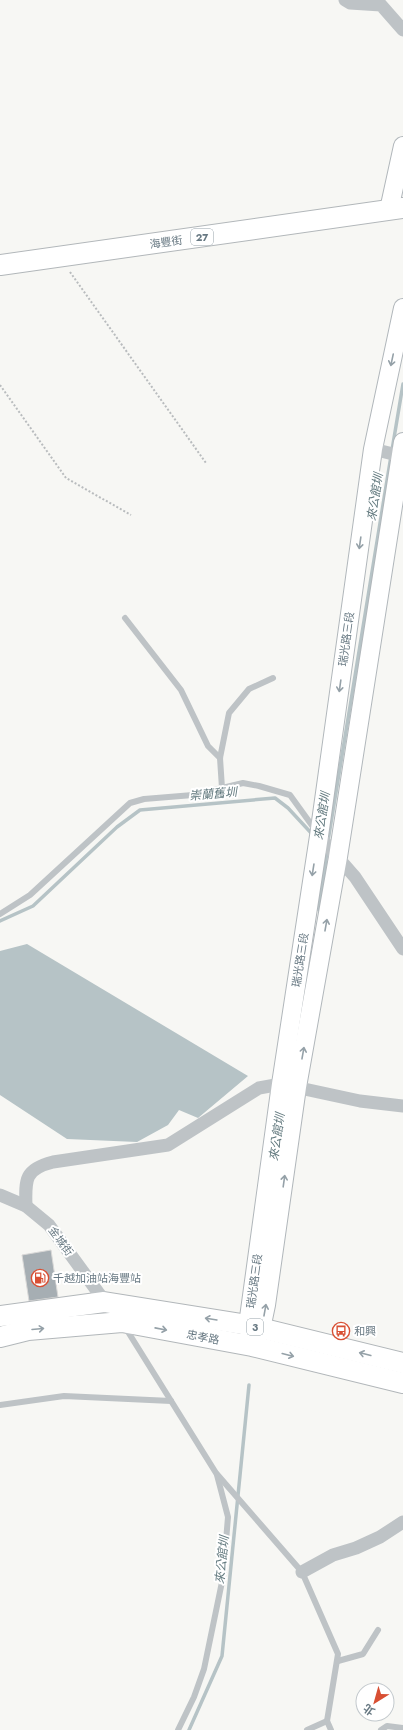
<svg xmlns="http://www.w3.org/2000/svg" width="403" height="1730" font-family="Jost,'Noto Sans TC',sans-serif">
<rect width="100%" height="100%" fill="#f7f7f4"/>
<path fill="#b6c3c6" d="M27 944 248 1076 198 1118 179 1110 168 1125 137 1142 67 1139 0 1095V951Z"/>
<g fill="none" stroke-linecap="round" stroke-linejoin="round">
<g stroke="#b6c3c6" stroke-width="3.5">
<path d="M392 450 403 384"/>
<path d="M328 841 391 456"/>
<path d="M319 910 327 851"/>
<path d="M0 921 33 906 117 827 140 810 275 798 288 808 313 835"/>
<path d="M189 1730 222 1656 249 1385"/>
</g>
</g>
<path fill="#a6aeb3" stroke="#d9d8d7" d="M51 1250 58 1297 29 1301 22 1255Z"/>
<g fill="none" stroke-linecap="round" stroke-linejoin="round">
<defs>
<g id="secondary">
<path d="M389 210 403 146"/>
<path d="M251 1339 248 1325 281 1084 319 836 373 449 403 308"/>
<path d="M255 1340 261 1329 266 1305 297 1087 338 857 403 442"/>
</g>
<g id="primary">
<path d="M0 265 403 208"/>
<path d="M0 1316 104 1302 248 1325 403 1363"/>
<path d="M0 1337 28 1330 122 1322 252 1346 403 1383"/>
</g>
</defs>
<use href="#secondary" stroke="#b1b7bb" stroke-width="20"/>
<use href="#primary" stroke="#b2b7ba" stroke-width="22"/>
<g stroke="#b9bcbe" stroke-width="2" stroke-dasharray="2 2" stroke-linecap="butt">
<path d="M70 272 206 463"/>
<path d="M0 385 66 478 131 515"/>
</g>
<g stroke="#bec3c6" stroke-width="6">
<path d="M125 618 181 690 208 746 220 758"/>
<path d="M222 788 220 758 229 713 249 689 273 678"/>
<path d="M0 914 30 895 130 803 144 799 193 795 243 783 259 786 290 795 316 831"/>
<path d="M125 1327 216 1473 302 1572 338 1654 327 1721 331 1730"/>
<path d="M0 1405 64 1396 171 1401"/>
<path d="M338 1661 363 1654 378 1630"/>
<path d="M178 1730 194 1697 204 1669 223 1577 228 1517 217 1475"/>
<path d="M307 1730 327 1721"/>
<path d="M381 1730 387 1726 403 1728"/>
</g>
<g stroke="#bec3c6" stroke-width="13">
<path d="M345 0 350 3 381 5 403 30"/>
<path d="M373 449 401 456"/>
<path d="M319 836 355 877 403 949"/>
<path d="M0 1195 26 1206 49 1225 108 1306"/>
<path d="M26 1206C25 1179 25 1169 53 1162L168 1145 259 1088 281 1084 360 1101 403 1106"/>
<path d="M302 1572 333 1555 356 1548 380 1537 403 1522"/>
</g>
<use href="#secondary" stroke="#fff" stroke-width="18"/>
<use href="#primary" stroke="#fff" stroke-width="20"/>
</g>
<defs><path id="oneway-shaft" d="M-6 0H5M1.5-3L5.5 0L1.5 3" fill="none" stroke-width="1.6" stroke-linecap="round" stroke-linejoin="round"/></defs>
<g stroke="#95a1a8">
<use href="#oneway-shaft" transform="translate(392 360) rotate(102)"/>
<use href="#oneway-shaft" transform="translate(360 543) rotate(98)"/>
<use href="#oneway-shaft" transform="translate(340 686) rotate(98)"/>
<use href="#oneway-shaft" transform="translate(313 870) rotate(99)"/>
<use href="#oneway-shaft" transform="translate(326 925) rotate(-80)"/>
<use href="#oneway-shaft" transform="translate(303 1053) rotate(-80)"/>
<use href="#oneway-shaft" transform="translate(284 1181) rotate(-82)"/>
<use href="#oneway-shaft" transform="translate(265 1310) rotate(-80)"/>
<use href="#oneway-shaft" transform="translate(211 1319) rotate(-171)"/>
<use href="#oneway-shaft" transform="translate(38 1329) rotate(-5)"/>
<use href="#oneway-shaft" transform="translate(161 1329) rotate(11)"/>
<use href="#oneway-shaft" transform="translate(365 1354) rotate(-166)"/>
<use href="#oneway-shaft" transform="translate(288 1355) rotate(14)"/>
</g>
<defs>
<symbol id="fuel-ring" viewBox="-11 -11 22 22"><circle r="9.5" fill="#fff" stroke="#d84f33" stroke-width="1.5"/><path d="M-5.5-6h7V0h2V4h1.3V-2.5L3-4.5l.8-.8L6-3V5H2.5V1h-1V6h-7ZM-4.2-4.7v3.2H.2V-4.7Z" fill="#d84f33"/></symbol>
<symbol id="bus-ring" viewBox="-11 -11 22 22"><circle r="9.5" fill="#fff" stroke="#d84f33" stroke-width="1.5"/><path d="M-5-6H5V4H4V6H2V4H-2V6H-4V4H-5ZM-3.5-4V0h7V-4ZM-3.5 1.2v1.5H-2V1.2ZM2 1.2v1.5H3.5V1.2Z" fill="#d84f33"/></symbol>
</defs>
<g fill-rule="evenodd">
<use href="#fuel-ring" x="30" y="1268" width="20" height="20"/>
<use href="#bus-ring" x="331" y="1321" width="20" height="20"/>
</g>
<g text-anchor="middle" stroke-width="4" stroke-linejoin="round" paint-order="stroke">
<g fill="#fff" stroke="#95a1a8" stroke-width="1">
<rect x="191" y="229" width="22" height="16" rx="3"/>
<rect x="247" y="1319" width="16" height="16" rx="3"/>
</g>
<g font-size="10" font-weight="bold" fill="#687983">
<text x="202" y="241">27</text>
<text x="255" y="1331">3</text>
</g>
<g font-size="11" fill="#687983" stroke="#fff">
<text transform="translate(166 242) rotate(-8)" y="4">海豐街</text>
<text transform="translate(346 639) rotate(-82)" y="4">瑞光路三段</text>
<text transform="translate(300 960) rotate(-81)" y="4">瑞光路三段</text>
<text transform="translate(61 1241) rotate(54)" y="4">金城街</text>
<text transform="translate(254 1281) rotate(-82)" y="4">瑞光路三段</text>
<text transform="translate(203 1337) rotate(11)" y="4">忠孝路</text>
</g>
<g font-size="11" fill="#687983" stroke="#fff" text-anchor="start">
<text x="53" y="1282">千越加油站海豐站</text>
<text x="354" y="1335">和興</text>
</g>
<g font-size="12" font-style="italic" fill="#637a7f" stroke="#fff">
<text transform="translate(375 497) rotate(-81)" y="4">來公館圳</text>
<text transform="translate(213 794) rotate(-5)" y="4">崇蘭舊圳</text>
<text transform="translate(322 816) rotate(-81)" y="4">來公館圳</text>
<text transform="translate(277 1137) rotate(-82)" y="4">來公館圳</text>
<text transform="translate(222 1560) rotate(-84)" y="4">來公館圳</text>
</g>
</g>
<g transform="translate(375 1702) rotate(217)"><circle r="19" fill="#ffffff" stroke="#c3c9cd"/>
<path d="M0-3L7 15L0 10L-7 15Z" fill="#d84f33"/>
<text y="-6" font-size="11" font-weight="bold" text-anchor="middle" fill="#687983">北</text>
</g>
</svg>
